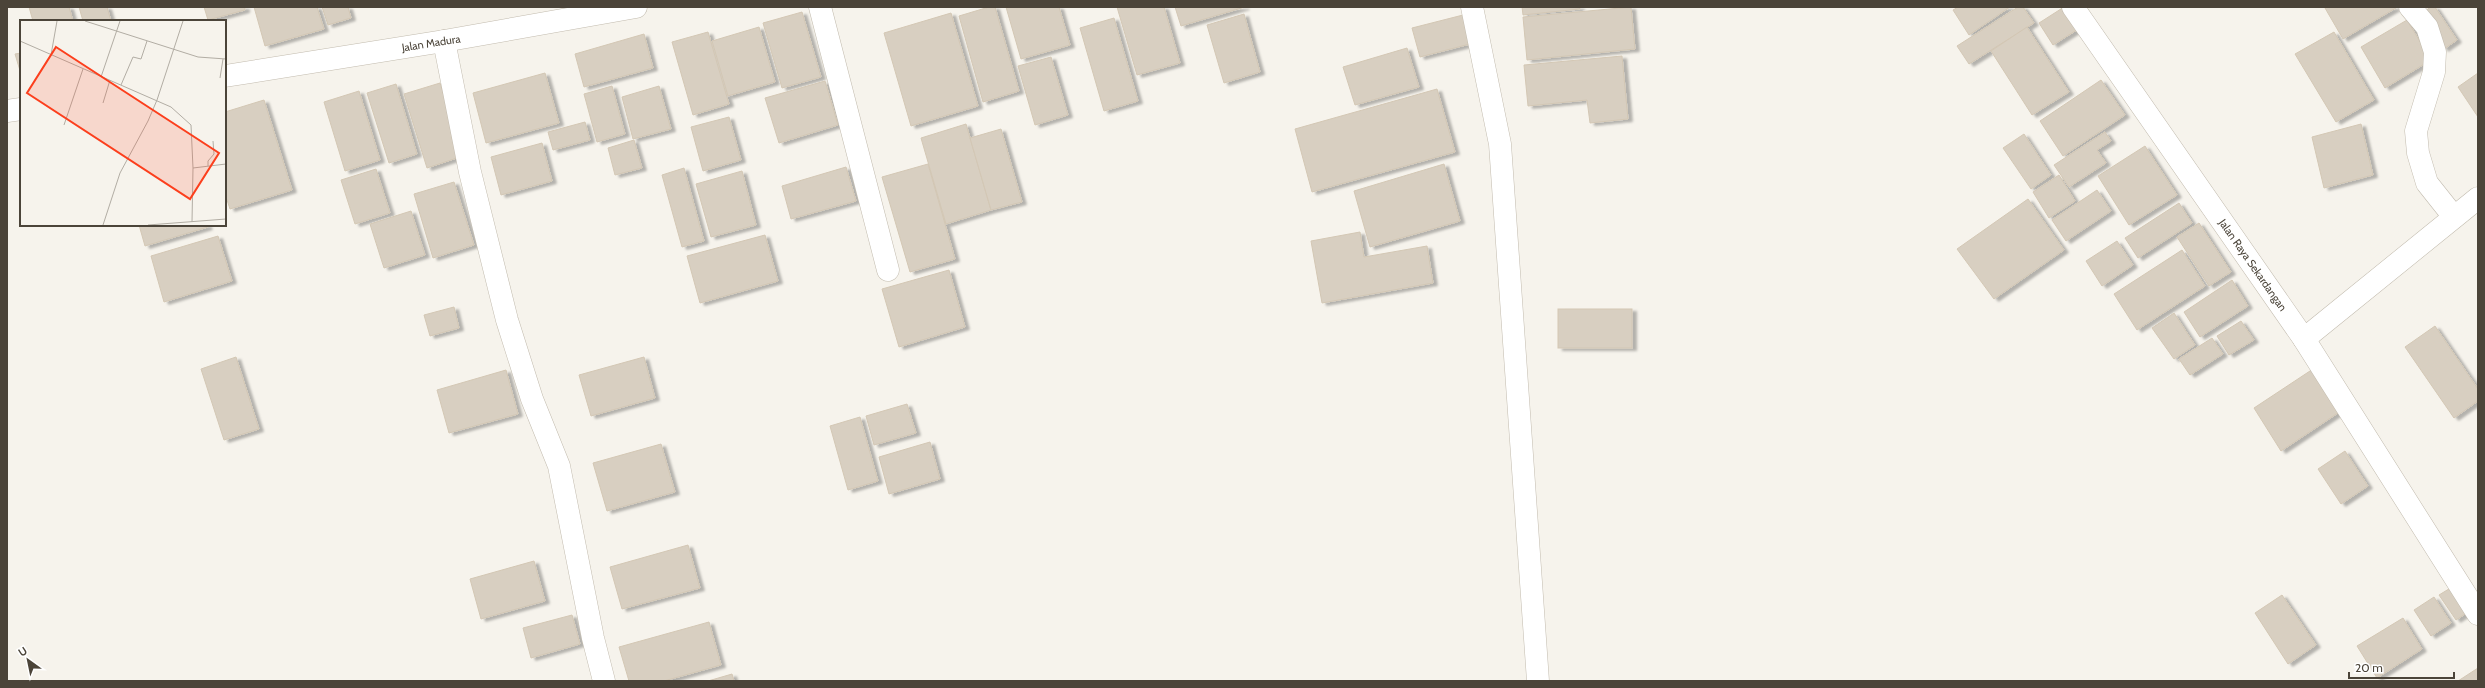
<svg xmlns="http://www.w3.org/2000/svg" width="2485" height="688" font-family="Cabin,sans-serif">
<defs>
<filter id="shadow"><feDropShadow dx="4.5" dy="2.5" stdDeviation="1" flood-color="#0004"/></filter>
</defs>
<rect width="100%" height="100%" fill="#f6f3ec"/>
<g fill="#d8cfc1" stroke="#d3c7b4" filter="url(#shadow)">
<path d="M29 7H69L73 21H33Z"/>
<path d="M79 7H107L111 21H83Z"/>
<path d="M204 7H245V10L208 20Z"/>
<path d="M254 7H317L324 29 265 46Z"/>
<path d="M322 7H348L351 18 328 25Z"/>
<path d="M989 7H995L1019 91 983 102 959 16Z"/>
<path d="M1006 7H1059L1070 45 1021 59Z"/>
<path d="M1117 7H1164L1180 63 1137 75Z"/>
<path d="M1175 7H1245L1181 26Z"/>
<path d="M1522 7H1580V9L1523 15Z"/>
<path d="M1631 7 1635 49 1527 60 1523 17Z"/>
<path d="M1958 7H2010L1969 35 1953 10Z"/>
<path d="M2018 7H2023L2034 23 1969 64 1957 46Z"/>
<path d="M2064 7 2080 28 2053 45 2039 23Z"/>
<path d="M2328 7H2396V8L2343 39 2325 8Z"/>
<path d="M2431 7H2435L2457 40 2444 49 2420 14Z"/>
<path d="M802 12 821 77 782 88 763 23Z"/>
<path d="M951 13 978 106 911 126 884 33Z"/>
<path d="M1244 14 1260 72 1224 83 1207 25Z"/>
<path d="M1463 15 1470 44 1420 57 1412 28Z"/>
<path d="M1114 18 1138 101 1104 111 1080 28Z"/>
<path d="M2407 20 2431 60 2385 88 2361 47Z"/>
<path d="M759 27 775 82 728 96 712 41Z"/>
<path d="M2027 27 2069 92 2032 115 1991 51Z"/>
<path d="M708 32 729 104 693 115 672 42Z"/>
<path d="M2334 32 2374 100 2336 122 2295 54Z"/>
<path d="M644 34 653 68 584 87 575 54Z"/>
<path d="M1407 48 1419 87 1355 105 1343 67Z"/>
<path d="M21 53V74L15 54Z"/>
<path d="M1622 56 1628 119 1590 123 1587 100 1528 106 1524 65Z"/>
<path d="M1051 57 1068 115 1035 125 1018 66Z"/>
<path d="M545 73 559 123 486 143 473 93Z"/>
<path d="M2478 73V117L2458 87Z"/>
<path d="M2101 80 2125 115 2063 156 2040 121Z"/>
<path d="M825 81 838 125 779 143 765 98Z"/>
<path d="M440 83 463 156 427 168 404 94Z"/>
<path d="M396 84 417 154 389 163 367 93Z"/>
<path d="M612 86 625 134 597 142 584 94Z"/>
<path d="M659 86 671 129 633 139 622 97Z"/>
<path d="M1437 89 1455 152 1312 192 1295 129Z"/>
<path d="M359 91 380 160 345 171 324 102Z"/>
<path d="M264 100 292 190 230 209 225 194V112Z"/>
<path d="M729 117 741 160 703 171 691 127Z"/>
<path d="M585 122 590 140 553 150 548 132Z"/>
<path d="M966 124 991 210 946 224 921 138Z"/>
<path d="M2361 124 2373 175 2324 188 2312 137Z"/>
<path d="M1001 129 1022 202 991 210 970 138Z"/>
<path d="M2105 132 2111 141 2097 150 2106 163 2069 187 2054 165Z"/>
<path d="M2024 134 2051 175 2031 189 2003 148Z"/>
<path d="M634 140 642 168 615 175 608 148Z"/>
<path d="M542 143 552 181 501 195 491 157Z"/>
<path d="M2145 146 2177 195 2129 225 2098 176Z"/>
<path d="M928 164 955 259 910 272 882 177Z"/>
<path d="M1444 164 1460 221 1370 247 1354 191Z"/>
<path d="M846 167 856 201 791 219 782 186Z"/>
<path d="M684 168 704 241 682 247 662 175Z"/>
<path d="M376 169 390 213 355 224 341 180Z"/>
<path d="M742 171 756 225 711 237 696 184Z"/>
<path d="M2059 175 2075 201 2049 218 2033 192Z"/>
<path d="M454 182 474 245 433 258 414 194Z"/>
<path d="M2097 190 2111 211 2066 241 2052 220Z"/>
<path d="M2028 199 2064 250 1994 299 1957 249Z"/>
<path d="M2179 203 2192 223 2138 258 2125 238Z"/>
<path d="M411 211 425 255 384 268 370 224Z"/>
<path d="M2199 223 2231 272 2209 286 2177 237Z"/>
<path d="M139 225H207L208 227 145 246Z"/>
<path d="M1360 232 1364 257 1427 246 1433 283 1322 303 1311 241Z"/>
<path d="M765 235 778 281 700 303 687 256Z"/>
<path d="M218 236 232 281 164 302 151 256Z"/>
<path d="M2117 241 2133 265 2102 286 2086 261Z"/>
<path d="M2182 250 2205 286 2137 330 2114 294Z"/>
<path d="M949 270 965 327 899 347 882 289Z"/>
<path d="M2232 280 2248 306 2200 337 2184 312Z"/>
<path d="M454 307 459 328 430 336 424 315Z"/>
<rect x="1558" y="309" width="74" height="39"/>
<path d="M2174 313 2195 345 2174 359 2152 328Z"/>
<path d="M2241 321 2254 340 2229 355 2217 336Z"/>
<path d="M2435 326 2478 389V401L2454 418 2405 347Z"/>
<path d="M2212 338 2223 354 2190 375 2179 359Z"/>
<path d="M236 357 259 429 224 440 201 369Z"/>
<path d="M644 357 655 398 591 416 579 375Z"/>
<path d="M2313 369 2341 411 2281 451 2254 408Z"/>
<path d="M506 370 518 414 449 433 437 390Z"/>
<path d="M907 404 916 433 874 445 866 416Z"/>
<path d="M860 417 878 481 848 490 830 426Z"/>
<path d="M930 442 940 479 889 494 879 457Z"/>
<path d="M661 444 675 492 607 511 593 463Z"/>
<path d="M2345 451 2368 486 2341 504 2318 469Z"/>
<path d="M688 545 700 588 622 609 610 567Z"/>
<path d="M534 561 545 601 481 619 470 579Z"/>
<path d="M2457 584 2473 609 2456 620 2439 595Z"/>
<path d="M2282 595 2316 645 2288 664 2255 613Z"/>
<path d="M2434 597 2451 623 2431 636 2414 610Z"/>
<path d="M572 615 580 644 531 658 523 628Z"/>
<path d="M2403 618 2422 649 2377 678 2357 646Z"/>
<path d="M709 622 721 665 664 681H629L619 647Z"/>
<path d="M2478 668V681H2458Z"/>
<path d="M732 674 734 681H708Z"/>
</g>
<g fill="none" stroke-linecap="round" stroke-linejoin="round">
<defs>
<g id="street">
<path d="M820 7 888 270"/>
<path d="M1472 7 1500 144 1538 681"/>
<path d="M2073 7 2304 339 2478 198"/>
<path d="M2410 7 2427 27 2435 52 2434 72 2416 131 2418 153 2427 183 2454 217"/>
<path d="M444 41 470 172 507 320 532 399 559 466 593 638 604 681"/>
<path d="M225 76 444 41 636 7"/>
<path d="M7 111 21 109"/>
<path d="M2304 339 2478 614"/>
</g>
</defs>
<use href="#street" stroke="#c2bbae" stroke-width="23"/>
<use href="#street" stroke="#fff" stroke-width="22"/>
</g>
<g text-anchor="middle" stroke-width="3.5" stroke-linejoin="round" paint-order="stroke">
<g font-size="11" fill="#4b4439" stroke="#fff">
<text transform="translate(431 43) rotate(-9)" y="4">Jalan Madura</text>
<text transform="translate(2253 265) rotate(55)" y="4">Jalan Raya Sekardangan</text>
</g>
</g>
<g transform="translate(20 20)">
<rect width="206" height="206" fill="#f6f3ec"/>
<path fill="none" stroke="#b2ada4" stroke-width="1" d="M65 1 178 37 206 39M0 21 151 87 171 105 173 148 206 144M31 35 37 1M81 57 100 1M200 58 203 39M101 65 113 37 121 39 127 21M83 83 90 60M44 105 63 49M188 146V141L194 134 193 121M172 202 173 148M83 205 100 153 128 101 137 80 163 1M128 205 206 199"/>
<path fill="#fc3f1d" fill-opacity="0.15" stroke="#fc3f1d" stroke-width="2" d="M36 27 199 133 170 179 7 73Z"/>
<rect width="206" height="206" fill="none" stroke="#4b4439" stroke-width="2"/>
</g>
<rect width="2485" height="688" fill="none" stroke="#4b4439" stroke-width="16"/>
<g transform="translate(28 660) rotate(327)" stroke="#ffffff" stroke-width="3" paint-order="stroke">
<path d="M0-3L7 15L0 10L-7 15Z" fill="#4b4439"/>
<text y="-6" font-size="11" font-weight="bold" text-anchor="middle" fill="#4b4439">U</text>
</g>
<path d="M2349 672v6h105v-6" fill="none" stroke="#4b4439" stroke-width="2"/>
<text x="2355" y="672" font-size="12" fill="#4b4439" stroke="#ffffff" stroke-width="3" paint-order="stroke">20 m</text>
</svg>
